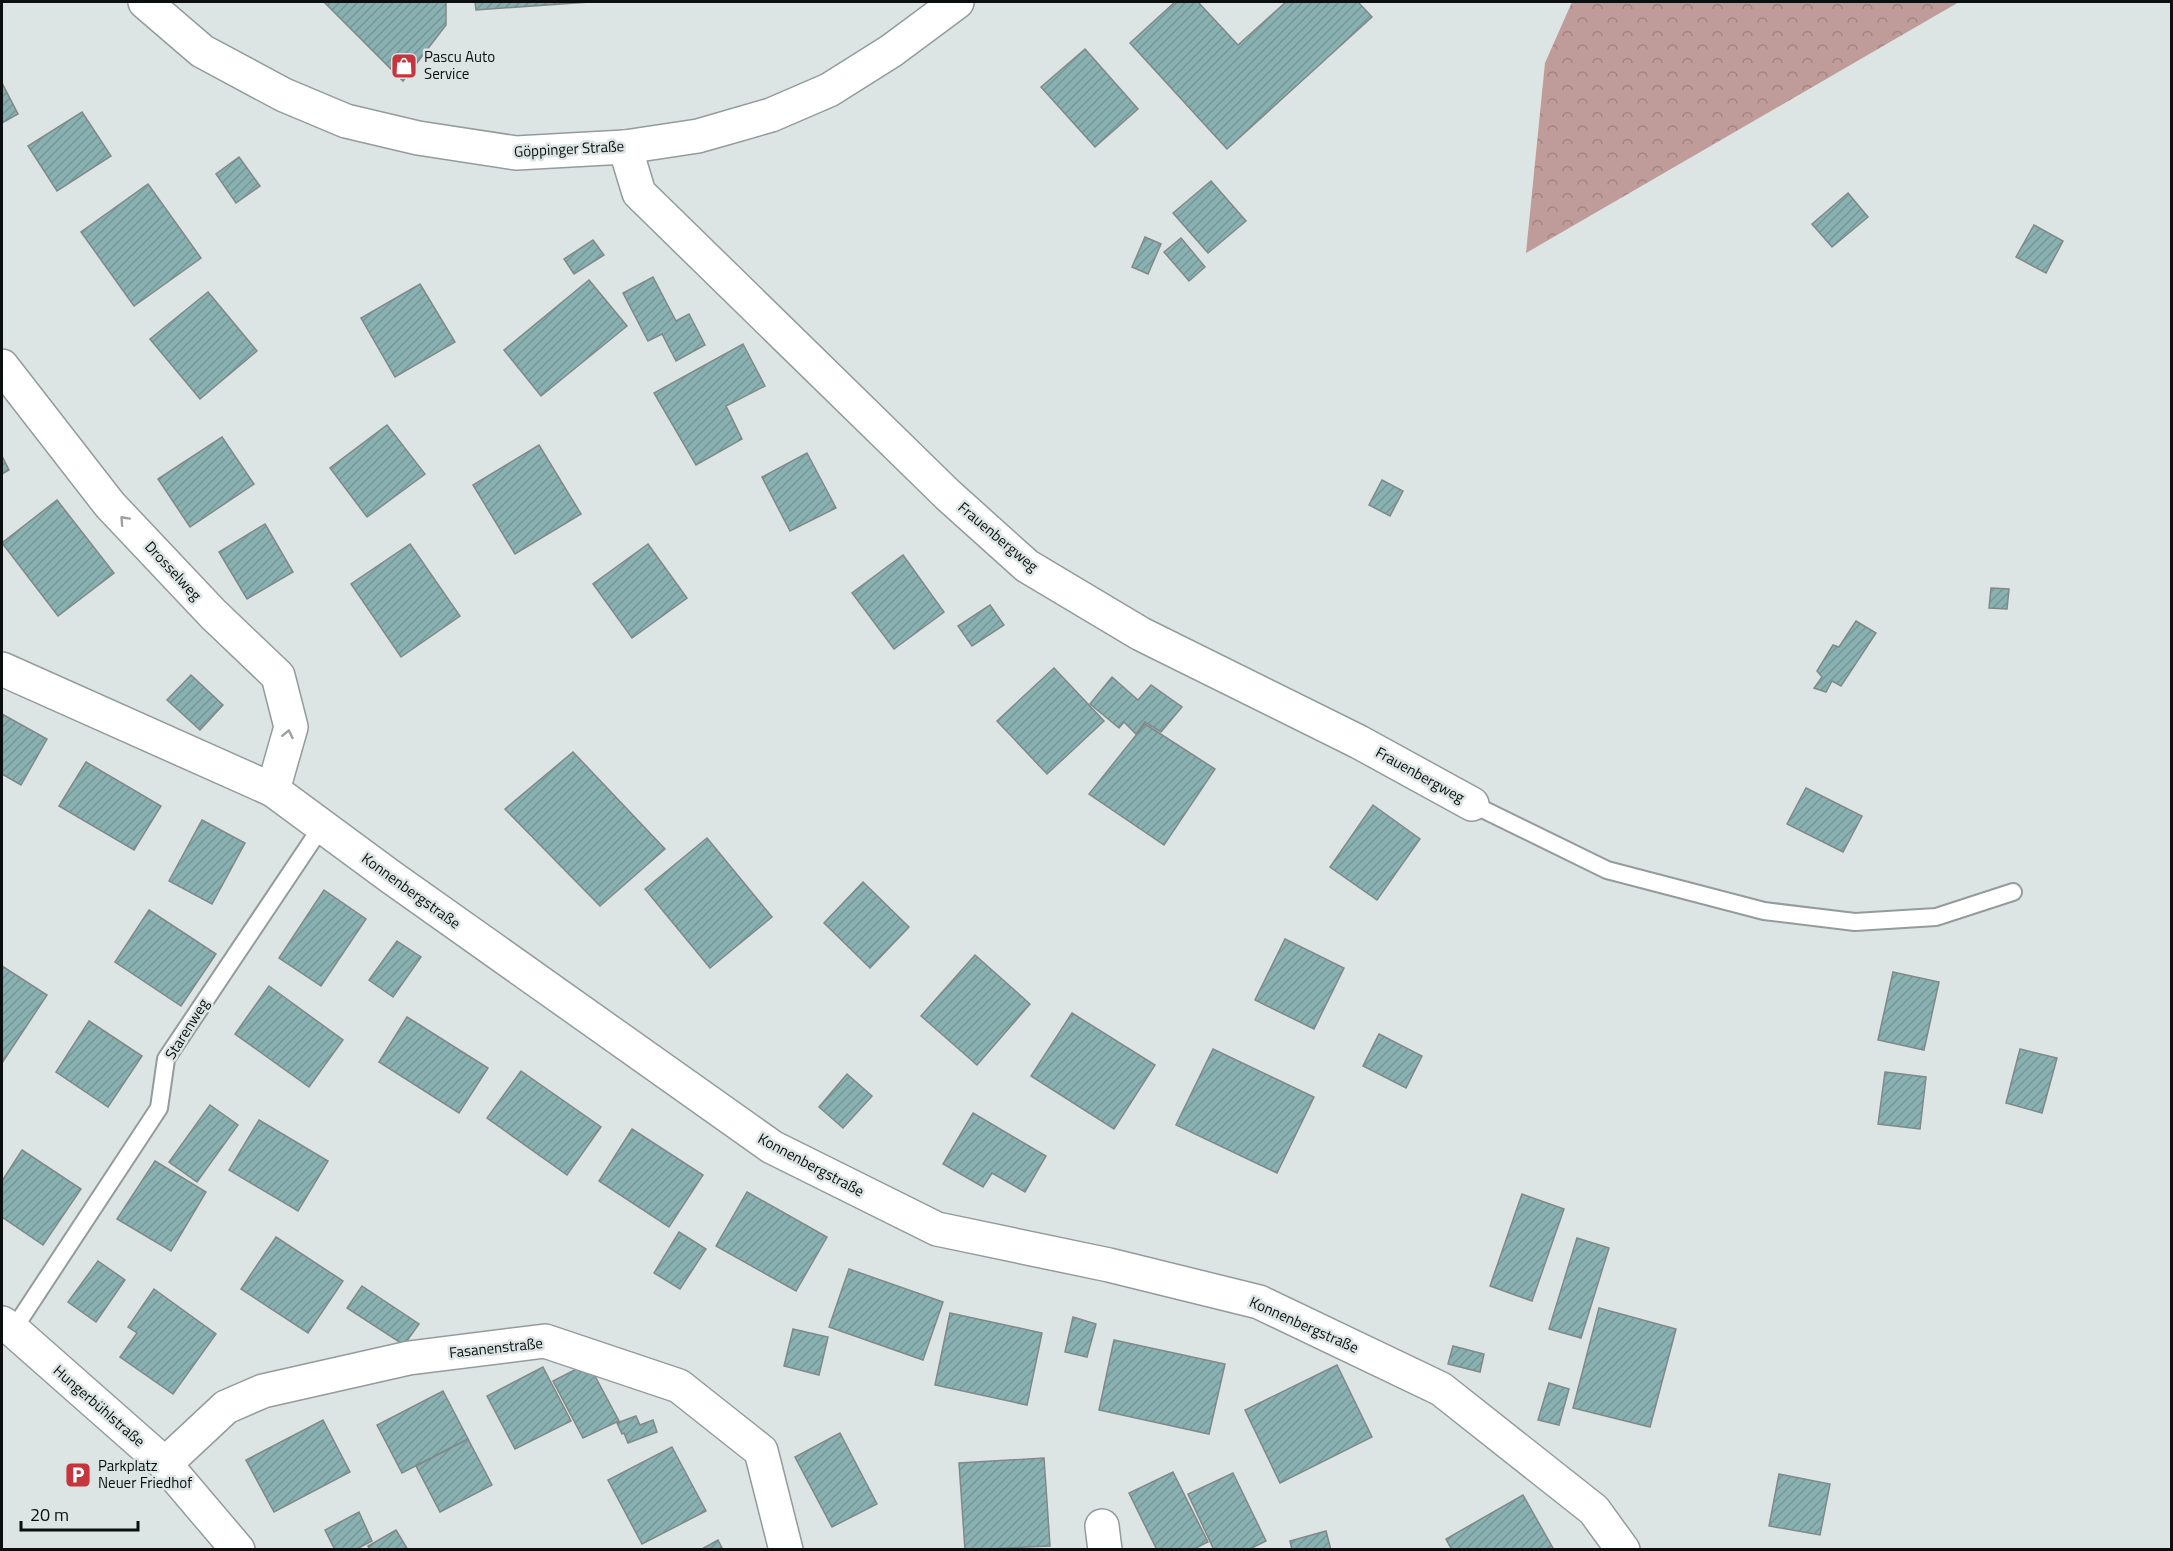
<svg xmlns="http://www.w3.org/2000/svg" width="2173" height="1551" font-family="'Titillium Web',sans-serif">
<defs>
<pattern id="forest-crowns" width="20" height="18" patternUnits="userSpaceOnUse" patternTransform="scale(1.5)"><rect width="20" height="18" fill="#bf9b99"/><path d="M2 6a3 3 0 1 1 6 0M12 15a3 3 0 1 1 6 0" fill="none" stroke="#a38483"/></pattern>
<pattern id="building-hatch" width="6" height="6" patternUnits="userSpaceOnUse" patternTransform="scale(1.5)"><rect width="6" height="6" fill="#89b1b1"/><path d="M-1 1l2-2M0 6l6-6M5 7l2-2" fill="none" stroke="#759797"/></pattern>
</defs>
<rect width="100%" height="100%" fill="#dce4e4"/>
<path fill="url(#forest-crowns)" d="M1572 2H1959L1526 253 1545 63Z"/>
<g fill="url(#building-hatch)" stroke="#818888" stroke-width="1.5">
<path d="M324 2H446V25L403 81Z"/>
<path d="M475 2H590L476 10Z"/>
<path d="M1175 2H1198L1238 45 1286 2H1358L1372 17 1227 149 1130 43Z"/>
<path d="M1085 49 1138 109 1095 147 1041 87Z"/>
<path d="M2 83 18 114 2 123Z"/>
<path d="M82 112 111 156 57 191 28 146Z"/>
<path d="M239 157 260 186 236 203 216 174Z"/>
<path d="M1211 181 1246 221 1208 253 1173 213Z"/>
<path d="M148 184 201 258 134 306 81 232Z"/>
<path d="M1848 193 1868 217 1832 247 1812 224Z"/>
<path d="M2034 225 2063 241 2046 273 2016 257Z"/>
<path d="M1145 237 1161 244 1148 274 1132 267Z"/>
<path d="M1181 238 1205 267 1189 281 1164 252Z"/>
<path d="M593 240 604 255 574 274 564 259Z"/>
<path d="M653 277 676 321 689 314 705 345 676 361 662 334 648 341 623 293Z"/>
<path d="M589 280 627 326 541 396 504 350Z"/>
<path d="M420 284 455 342 395 377 361 318Z"/>
<path d="M208 292 257 351 200 399 150 339Z"/>
<path d="M743 344 765 386 726 406 742 439 696 465 654 393Z"/>
<path d="M387 425 425 474 367 517 330 468Z"/>
<path d="M222 437 254 484 190 527 158 479Z"/>
<path d="M539 445 581 514 515 554 473 485Z"/>
<path d="M807 453 836 508 790 531 762 477Z"/>
<path d="M2 456 9 470 2 474Z"/>
<path d="M1382 480 1403 491 1390 516 1369 505Z"/>
<path d="M57 500 114 573 58 616 2 543Z"/>
<path d="M265 524 293 572 247 599 219 552Z"/>
<path d="M410 544 460 616 401 657 351 584Z"/>
<path d="M648 544 687 598 632 638 593 584Z"/>
<path d="M903 555 944 612 894 649 852 593Z"/>
<path d="M1991 588 2009 589 2007 609 1989 608Z"/>
<path d="M990 605 1004 625 972 646 958 626Z"/>
<path d="M1856 621 1876 633 1841 686 1832 681 1826 692 1814 688 1822 677 1817 671 1833 645 1839 647Z"/>
<path d="M1054 668 1104 721 1047 774 997 721Z"/>
<path d="M191 675 223 705 200 730 167 700Z"/>
<path d="M1112 677 1138 700 1151 685 1182 707 1161 732 1145 722 1136 734 1124 722 1119 728 1090 704Z"/>
<path d="M2 714 47 739 21 785 2 774Z"/>
<path d="M1145 724 1215 769 1164 845 1089 794Z"/>
<path d="M573 752 665 849 600 906 505 809Z"/>
<path d="M86 762 161 806 134 850 59 806Z"/>
<path d="M1806 788 1862 816 1843 852 1787 824Z"/>
<path d="M1373 805 1420 839 1377 900 1330 867Z"/>
<path d="M202 820 245 843 212 904 169 881Z"/>
<path d="M707 838 772 917 710 968 645 889Z"/>
<path d="M863 882 909 927 870 968 824 923Z"/>
<path d="M324 890 366 919 321 986 279 958Z"/>
<path d="M149 910 216 954 181 1006 115 962Z"/>
<path d="M1285 939 1344 968 1314 1029 1255 1000Z"/>
<path d="M397 941 421 957 393 997 369 980Z"/>
<path d="M975 955 1030 1004 977 1065 921 1016Z"/>
<path d="M2 966 47 995 2 1063Z"/>
<path d="M1893 972 1939 982 1924 1050 1878 1040Z"/>
<path d="M269 986 343 1040 309 1087 235 1034Z"/>
<path d="M1072 1013 1155 1065 1114 1129 1031 1076Z"/>
<path d="M407 1017 488 1068 459 1113 379 1062Z"/>
<path d="M89 1021 142 1056 108 1107 56 1072Z"/>
<path d="M1379 1034 1422 1056 1406 1088 1363 1066Z"/>
<path d="M1213 1049 1314 1097 1277 1173 1176 1125Z"/>
<path d="M2020 1049 2057 1058 2042 1113 2006 1103Z"/>
<path d="M521 1071 601 1127 567 1175 487 1118Z"/>
<path d="M1885 1072 1926 1077 1920 1129 1878 1124Z"/>
<path d="M847 1074 872 1096 843 1128 819 1107Z"/>
<path d="M210 1105 238 1125 197 1182 169 1162Z"/>
<path d="M973 1113 1046 1156 1025 1192 992 1173 983 1187 943 1164Z"/>
<path d="M259 1120 328 1161 298 1211 229 1170Z"/>
<path d="M632 1129 703 1175 669 1227 599 1181Z"/>
<path d="M22 1150 81 1189 43 1245 2 1217V1181Z"/>
<path d="M155 1161 206 1192 171 1251 117 1219Z"/>
<path d="M747 1192 827 1237 796 1291 716 1246Z"/>
<path d="M1522 1194 1564 1209 1532 1301 1490 1286Z"/>
<path d="M679 1232 706 1249 680 1289 654 1273Z"/>
<path d="M276 1237 343 1281 308 1333 241 1289Z"/>
<path d="M1577 1238 1609 1248 1581 1338 1549 1329Z"/>
<path d="M98 1261 125 1280 96 1322 68 1302Z"/>
<path d="M849 1269 943 1302 923 1360 829 1327Z"/>
<path d="M362 1286 419 1324 404 1345 347 1308Z"/>
<path d="M154 1289 216 1334 173 1394 120 1357 137 1333 128 1327Z"/>
<path d="M1599 1308 1676 1329 1650 1427 1573 1408Z"/>
<path d="M950 1313 1042 1333 1027 1405 935 1385Z"/>
<path d="M1073 1317 1096 1324 1087 1357 1065 1352Z"/>
<path d="M793 1329 828 1337 819 1375 784 1366Z"/>
<path d="M1114 1340 1225 1364 1209 1434 1099 1410Z"/>
<path d="M1453 1346 1484 1354 1480 1372 1448 1364Z"/>
<path d="M588 1363 619 1421 583 1438 553 1381Z"/>
<path d="M1337 1365 1372 1437 1280 1483 1245 1410Z"/>
<path d="M543 1367 571 1421 515 1449 487 1396Z"/>
<path d="M1549 1383 1569 1389 1559 1425 1538 1420Z"/>
<path d="M443 1391 468 1439 402 1473 377 1425Z"/>
<path d="M636 1416 640 1425 653 1420 657 1432 628 1443 624 1433 622 1434 617 1423Z"/>
<path d="M323 1420 350 1472 274 1512 246 1460Z"/>
<path d="M840 1433 877 1504 832 1527 795 1457Z"/>
<path d="M468 1439 492 1485 440 1512 416 1466Z"/>
<path d="M672 1447 706 1511 642 1544 608 1480Z"/>
<path d="M1044 1458 1050 1546 965 1550 959 1463Z"/>
<path d="M1173 1472 1208 1542 1192 1550H1157L1129 1493Z"/>
<path d="M1233 1473 1266 1541 1248 1550H1214L1188 1494Z"/>
<path d="M1779 1474 1830 1484 1820 1535 1769 1526Z"/>
<path d="M1523 1495 1554 1550H1452L1446 1539Z"/>
<path d="M359 1512 372 1541 355 1550H335L325 1530Z"/>
<path d="M396 1530 408 1550H370L368 1546Z"/>
<path d="M1326 1531 1331 1550H1292L1290 1541Z"/>
<path d="M718 1540 723 1550H700Z"/>
</g>
<g fill="none" stroke-linecap="round" stroke-linejoin="round">
<defs>
<g id="lane">
<path d="M1472 804 1607 870 1764 911 1855 922 1936 917 2013 892"/>
<path d="M13 1330 159 1108 166 1059 322 826"/>
</g>
<g id="street">
<path d="M625 147 639 193 948 495 1027 566 1141 634 1359 742 1472 804"/>
<path d="M2 366 110 505 213 614 278 676 291 727 273 790"/>
<path d="M2 669 273 790 391 877 772 1147 937 1229 1109 1265 1259 1302 1441 1389 1594 1510 1623 1550"/>
<path d="M2 1323 13 1330 165 1464 238 1550"/>
<path d="M165 1464 226 1407 263 1391 409 1358 545 1341 679 1386 761 1451 786 1550"/>
<path d="M1102 1526 1105 1550"/>
</g>
<path id="secondary" d="M145 2 202 51 284 95 346 121 418 138 516 153 625 147 698 136 771 115 829 90 891 51 957 2"/>
</defs>
<use href="#lane" stroke="#949b9b" stroke-width="20"/>
<use href="#street" stroke="#949b9b" stroke-width="36"/>
<use href="#secondary" stroke="#949b9b" stroke-width="36"/>
<use href="#lane" stroke="#fff" stroke-width="16"/>
<use href="#street" stroke="#fff" stroke-width="33"/>
<use href="#secondary" stroke="#fff" stroke-width="33"/>
</g>
<defs><path id="oneway-chevron" d="M-2-3.5L2.5 0L-2 3.5" fill="none" stroke-width="1.6" stroke-linecap="round" stroke-linejoin="round" transform="scale(1.5)"/></defs>
<g stroke="#9e9f9f">
<use href="#oneway-chevron" transform="translate(124 520) rotate(-133)"/>
<use href="#oneway-chevron" transform="translate(288 734) rotate(-78)"/>
</g>
<defs>
<symbol id="shop-square" viewBox="-11 -11 22 22"><rect x="-9" y="-9" width="18" height="18" rx="4" fill="#c5353c" stroke="#dce4e4"/><path d="M-5-2.5h2.3a2.7 3.5 0 0 1 5.4 0H5L5.5 6h-11ZM-1.5-2.5h3a1.5 2.3 0 0 0-3 0Z" fill="#fff"/></symbol>
<symbol id="parking-square" viewBox="-11 -11 22 22"><rect x="-9" y="-9" width="18" height="18" rx="4" fill="#c5353c" stroke="#dce4e4"/><path d="M-3.5-5.5H1a3.5 3.5 0 0 1 0 7H-1V5.5H-3.5ZM-1-3.4V-.6H.8a1.4 1.4 0 0 0 0-2.8Z" fill="#fff"/></symbol>
</defs>
<g fill-rule="evenodd">
<use href="#shop-square" x="389" y="51" width="30" height="30"/>
<use href="#parking-square" x="63" y="1460" width="30" height="30"/>
</g>
<g text-anchor="middle" stroke-width="5" stroke-linejoin="round" paint-order="stroke">
<g font-size="15" fill="#0c0f0f" stroke="#dce4e4" text-anchor="start">
<text x="424" y="62">Pascu Auto<tspan x="424" dy="17">Service</tspan></text>
<text x="98" y="1471">Parkplatz<tspan x="98" dy="17">Neuer Friedhof</tspan></text>
</g>
<g font-size="15" fill="#0c0f0f" stroke="#dce4e4">
<text transform="translate(569 149) rotate(-3)" y="5">Göppinger Straße</text>
<text transform="translate(998 537) rotate(40)" y="5">Frauenbergweg</text>
<text transform="translate(173 571) rotate(47)" y="5">Drosselweg</text>
<text transform="translate(1420 775) rotate(29)" y="5">Frauenbergweg</text>
<text transform="translate(411 891) rotate(36)" y="5">Konnenbergstraße</text>
<text transform="translate(187 1029) rotate(-58)" y="5">Starenweg</text>
<text transform="translate(811 1165) rotate(28)" y="5">Konnenbergstraße</text>
<text transform="translate(1304 1325) rotate(24)" y="5">Konnenbergstraße</text>
<text transform="translate(496 1348) rotate(-6)" y="5">Fasanenstraße</text>
<text transform="translate(99 1406) rotate(41)" y="5">Hungerbühlstraße</text>
</g>
</g>
<rect width="2173" height="1551" fill="none" stroke="#0c0f0f" stroke-width="6"/>
<path d="M21 1521v9h117v-9" fill="none" stroke="#0c0f0f" stroke-width="3"/>
<text x="30" y="1521" font-size="18" fill="#0c0f0f" stroke="#dce4e4" stroke-width="4.5" paint-order="stroke">20 m</text>
</svg>
